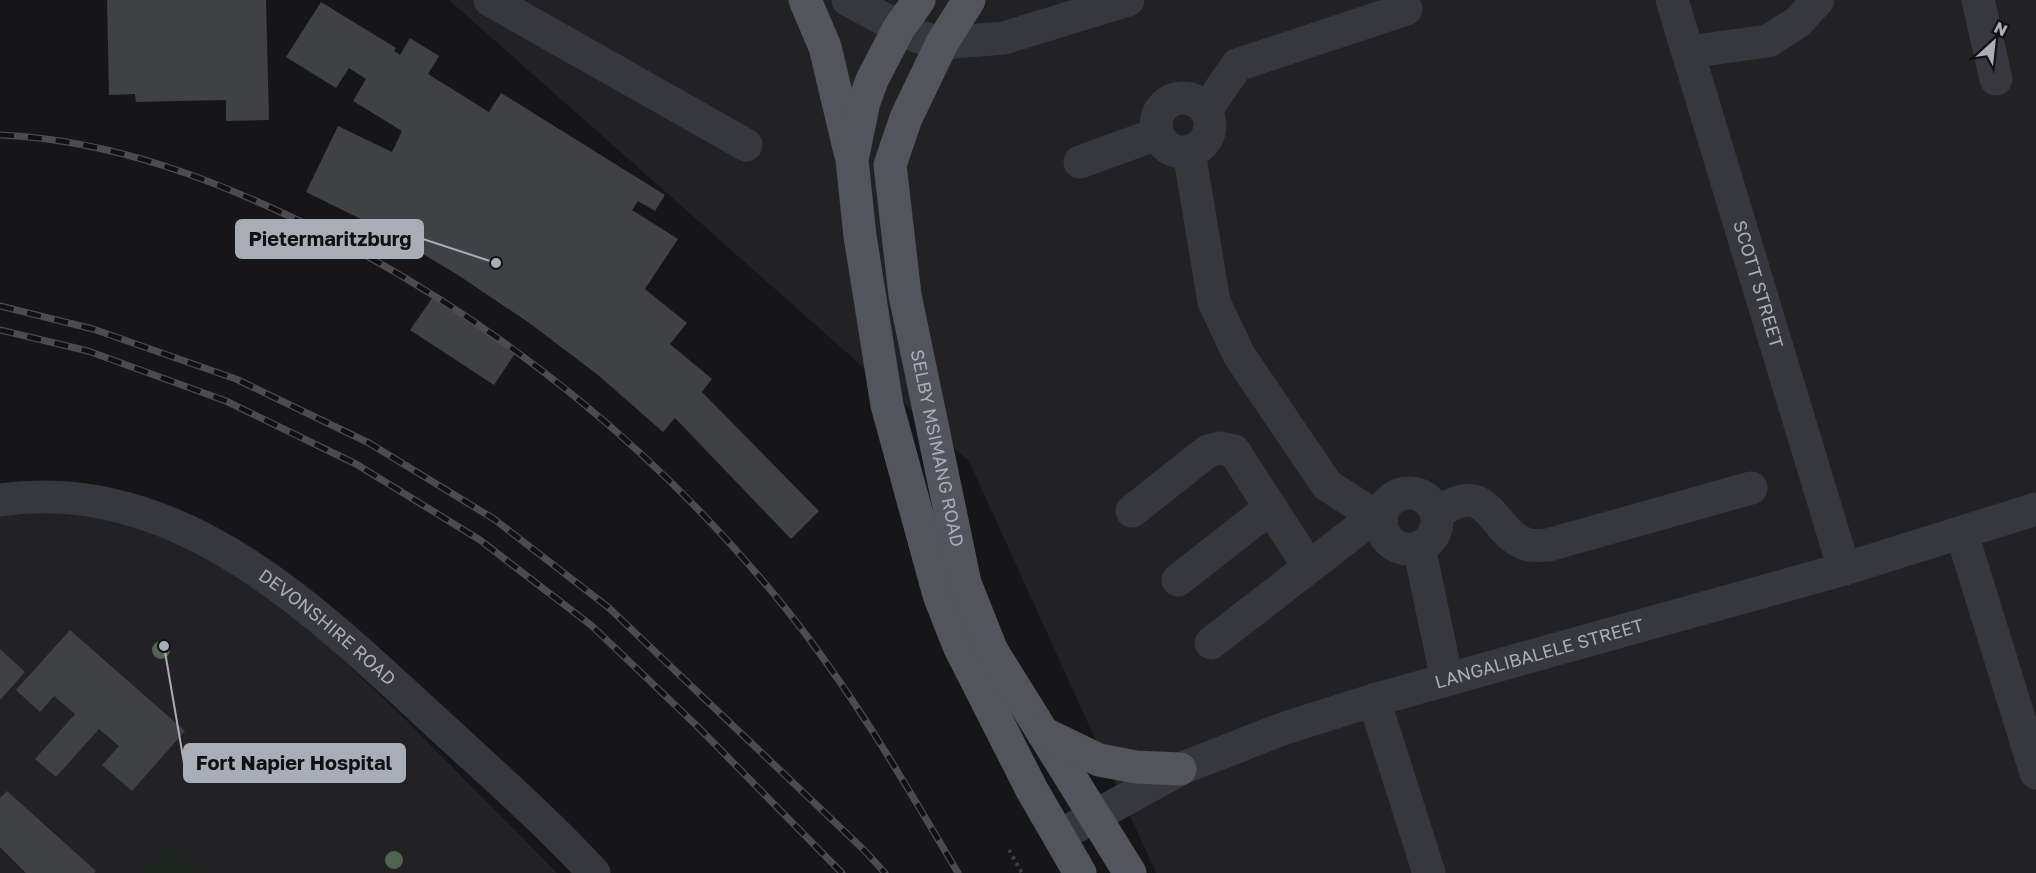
<svg xmlns="http://www.w3.org/2000/svg" width="2036" height="873" font-family="'Golos Text',sans-serif">
<rect width="100%" height="100%" fill="#161618"/>
<g fill="#222225">
<path d="M449 0H2036V873H1156L969 461Z"/>
<path d="M0 501 151 522 255 577 401 715 557 873H0Z"/>
</g>
<path fill="#1e261f" d="M172 840 207 873H140Z"/>
<g fill="#404145">
<path d="M107 0H266L269 120 226 121V100L136 102 135 94 109 95Z"/>
<path d="M321 2 396 48 394 51 400 55 410 38 439 56 428 74 489 112 501 93 665 195 655 211 638 201 632 210 678 239 645 289 687 323 670 344 712 379 702 392 819 511 791 539 675 418 663 432 598 375 528 322 458 275 383 230 306 192 338 126 392 152 402 131 353 101 366 79 349 68 336 88 286 57Z"/>
<path d="M433 297 516 352 494 385 410 330Z"/>
<path d="M70 630 185 731 132 791 102 765 119 746 99 729 56 777 35 759 75 714 54 696 40 712 16 690Z"/>
<path d="M0 649 25 672 0 700Z"/>
<path d="M7 791 96 871 94 873H26L0 847V798Z"/>
</g>
<g fill="none" stroke-linecap="round" stroke-linejoin="round">
<path stroke="#3d3f44" stroke-width="4" stroke-dasharray="3 4.5" stroke-linecap="butt" d="M1009 850 1022 873"/>
<g stroke="#37383d" stroke-width="33">
<path d="M490 0 746 145"/>
<path d="M848 0 916 36 942 43 1004 38 1128 0"/>
<path id="s1" d="M1672 0 1844 569"/>
<path d="M1978 0 1996 79"/>
<path d="M1688 52 1768 41 1798 22 1818 0"/>
<circle cx="1183" cy="125" r="27"/>
<path d="M1206 110 1237 65 1406 9"/>
<path d="M1189 152 1214 302 1239 355 1327 485 1381 520"/>
<path d="M1080 162 1157 134"/>
<circle cx="1409" cy="521" r="28"/>
<path id="s2" d="M0 500C179 474 316 612 437 723 490 772 545 820 594 873"/>
<path d="M1132 511 1208 451 1220 448 1234 451 1309 567"/>
<path d="M1437 514C1491 473 1491 536 1529 545 1535 546 1543 545 1548 545L1751 488"/>
<path d="M1962 534 2036 773"/>
<path d="M1419 547 1447 680"/>
<path d="M1178 580 1270 508"/>
<path d="M1211 643 1375 516"/>
<path d="M1374 700 1429 873"/>
<path id="s3" d="M1059 836 1180 769 1285 728 1374 700 1844 569 2036 509"/>
</g>
<g stroke="#53555c" stroke-width="33">
<path d="M805 0 825 47 850 152"/>
<path d="M919 0 899 28 872 80 864 102 852 160 860 236 887 405 939 595 959 646 1032 790 1080 873"/>
<path id="s4" d="M969 0 942 43 906 118 890 165 905 295 965 583 992 651 1130 873"/>
<path d="M1043 733 1099 760 1136 767 1180 769"/>
</g>
<defs>
<g id="rail">
<path d="M0 135C115 140 222 182 324 233 503 325 660 452 786 609 851 690 905 783 958 873"/>
<path d="M0 306 93 329 236 379 369 443 494 519 608 607 864 850 885 873"/>
<path d="M0 330 88 351 226 401 356 464 480 540 592 626 697 726 842 873"/>
</g>
</defs>
<use href="#rail" stroke="#4a4c52" stroke-width="7"/>
<use href="#rail" stroke="#111113" stroke-width="4.5" stroke-dasharray="14" stroke-linecap="butt"/>
</g>
<g fill="#506452">
<circle cx="161" cy="650" r="9"/>
<circle cx="394" cy="860" r="9"/>
</g>
<g text-anchor="middle" stroke-width="5" stroke-linejoin="round" paint-order="stroke">
<g font-size="18" fill="#a8adb8" stroke="#111113">
<text dy="6" stroke="none"><textPath href="#s1" startOffset="297">SCOTT STREET</textPath></text>
<text dy="6" stroke="none"><textPath href="#s4" startOffset="471">SELBY MSIMANG ROAD</textPath></text>
<text dy="6" stroke="none"><textPath href="#s2" startOffset="363">DEVONSHIRE ROAD</textPath></text>
<text dy="6" stroke="none"><textPath href="#s3" startOffset="516">LANGALIBALELE STREET</textPath></text>
</g>
</g>
<path fill="none" stroke="#a8adb8" stroke-width="2" d="M496 263L423 239M164 646L184 763"/>
<g fill="#a8adb8" stroke="#111113" stroke-width="2">
<circle cx="496" cy="263" r="6"/>
<circle cx="164" cy="646" r="6"/>
</g>
<g fill="#a8adb8" stroke="#a8adb8" stroke-width="2">
<rect x="236" y="220" width="187" height="38" rx="6"/>
<rect x="184" y="744" width="221" height="38" rx="6"/>
</g>
<g font-size="20" text-anchor="middle" font-weight="bold" fill="#111">
<text x="330" y="246">Pietermaritzburg</text>
<text x="294" y="770">Fort Napier Hospital</text>
</g>
<g transform="translate(1994 42) rotate(27)" stroke="#111113" stroke-width="4.5" paint-order="stroke">
<path d="M0-4.5L10 22L0 15L-10 22Z" fill="#a8adb8"/>
<text y="-9" font-size="16" font-weight="bold" text-anchor="middle" fill="#a8adb8">N</text>
</g>
</svg>
